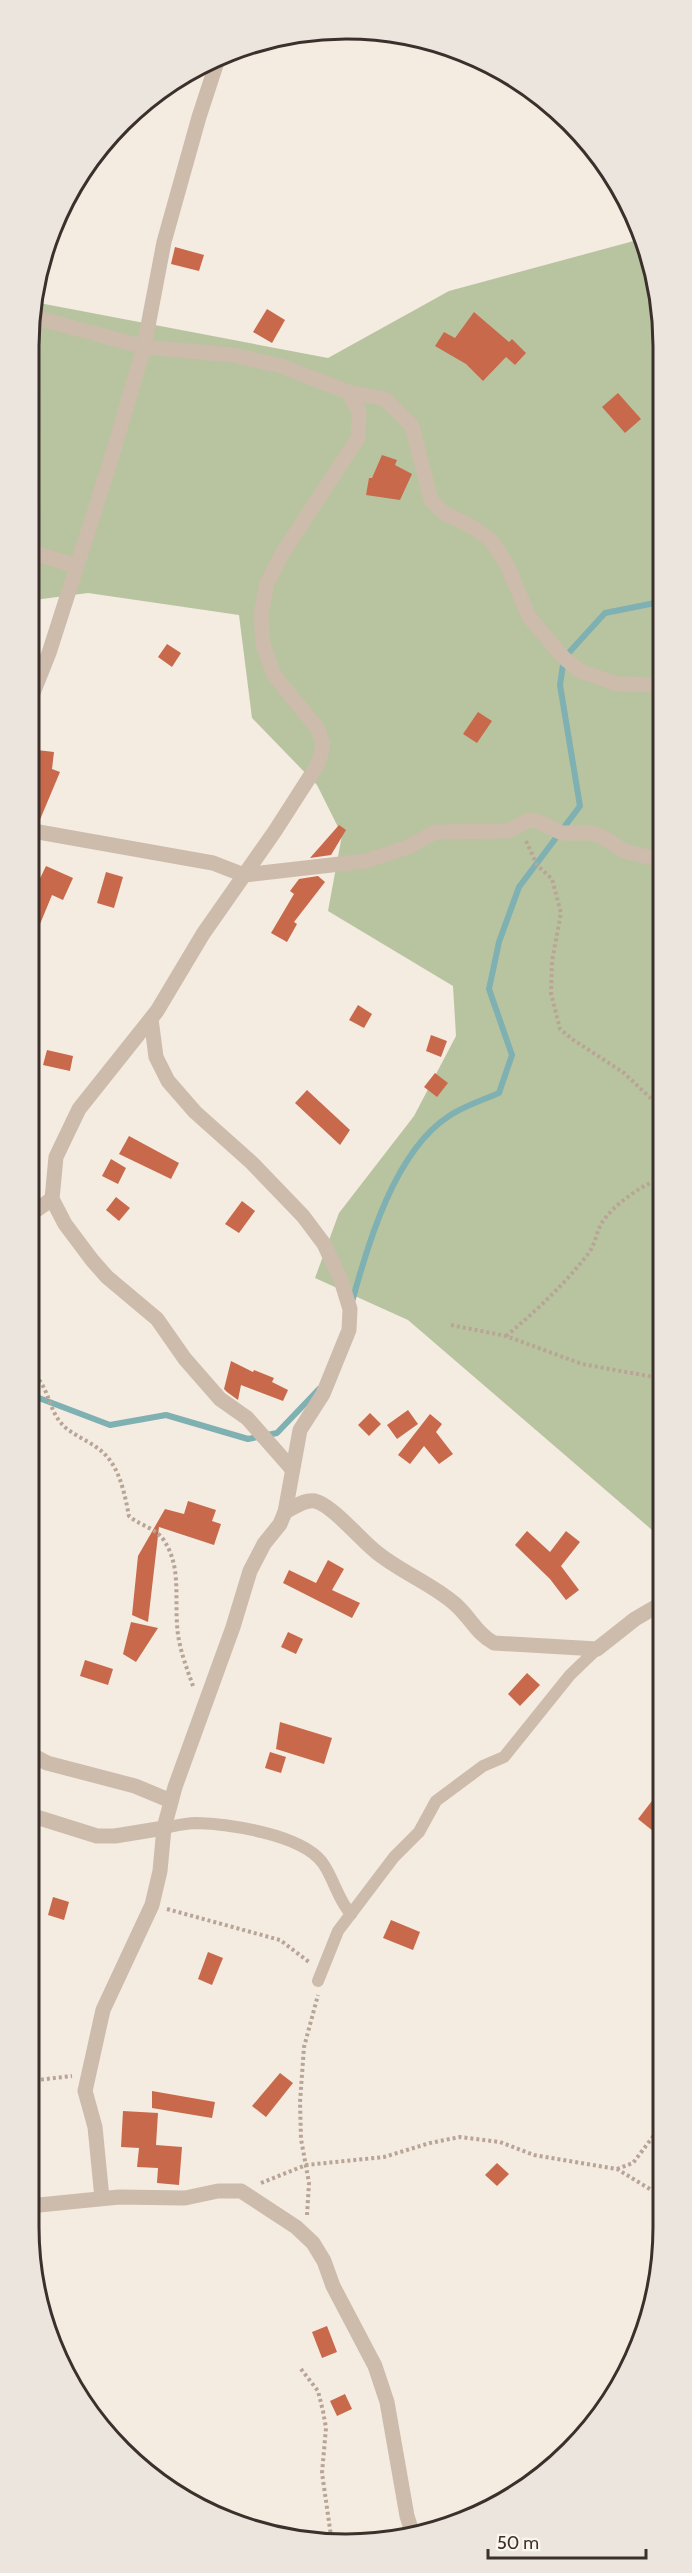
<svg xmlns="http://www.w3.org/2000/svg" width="692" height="2573" font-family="Cabin,sans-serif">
<rect width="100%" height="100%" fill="#f4ebe1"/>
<path fill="#b8c4a0" d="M641 239 661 305 659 1536 408 1320 315 1278 339 1213 414 1116 456 1036 453 986 328 911 342 835 317 785 252 718 239 615 88 593 34 600V302L328 358 449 291Z"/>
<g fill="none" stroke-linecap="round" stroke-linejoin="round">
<g stroke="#7fb0b2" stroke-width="6">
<path d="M352 1302C368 1243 395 1151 449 1116 464 1106 483 1100 499 1093L512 1055 489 989 499 942 519 887 580 806 560 685 564 658 605 613 660 602"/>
<path d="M31 1395 110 1425 166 1415 248 1439 277 1433 319 1389"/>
</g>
</g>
<g fill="#c8694b">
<path d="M175 247 204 255 199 271 171 264Z"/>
<path d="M267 309 285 320 272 343 253 332Z"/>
<path d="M474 312 509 342 512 339 526 353 515 365 506 357 483 381 466 364 435 346 444 332 455 338Z"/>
<path d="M618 393 641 419 625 433 602 407Z"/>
<path d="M382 455 397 460 395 465 412 474 400 500 366 495 369 478H372Z"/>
<path d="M167 644 181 653 172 667 158 657Z"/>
<path d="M478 712 492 721 477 743 463 734Z"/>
<path d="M37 750 54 752 52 769 60 772 39 822 33 821Z"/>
<path d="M339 825 346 830 331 855 310 858Z"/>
<path d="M46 866 73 878 63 900 52 895 33 941V893Z"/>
<path d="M106 872 123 877 114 908 97 903Z"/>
<path d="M318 876 325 882 294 922 297 924 287 942 271 933 294 894 290 891 299 879Z"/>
<path d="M358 1005 372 1014 364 1028 349 1020Z"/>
<path d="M431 1035 447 1041 441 1057 426 1051Z"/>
<path d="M47 1050 73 1056 70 1071 43 1065Z"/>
<path d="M435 1073 448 1083 437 1097 424 1087Z"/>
<path d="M307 1090 350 1130 340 1145 295 1103Z"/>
<path d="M129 1136 179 1163 171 1179 119 1154Z"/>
<path d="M111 1159 126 1168 118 1184 102 1176Z"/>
<path d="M116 1197 130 1208 119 1221 106 1210Z"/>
<path d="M242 1201 255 1211 239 1233 225 1224Z"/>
<path d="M231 1361 253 1372 254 1370 274 1378 272 1382 288 1390 283 1401 241 1385 238 1400 227 1392 224 1389Z"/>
<path d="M408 1410 418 1424 397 1439 387 1425Z"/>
<path d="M370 1413 381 1424 369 1436 358 1425Z"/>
<path d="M430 1414 442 1424 436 1432 453 1454 439 1464 424 1446 410 1464 398 1455Z"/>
<path d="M188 1501 216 1510 212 1521 221 1524 214 1545 159 1527 148 1622 132 1615 138 1556 165 1509 184 1514Z"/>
<path d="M527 1531 550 1552 566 1531 580 1542 561 1566 579 1590 566 1600 550 1579 515 1545Z"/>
<path d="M328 1560 344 1569 332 1590 360 1603 352 1618 283 1583 289 1570 316 1583Z"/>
<path d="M131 1622 158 1628 136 1662 123 1654Z"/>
<path d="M288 1632 303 1639 296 1654 281 1647Z"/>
<path d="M85 1660 113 1669 108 1685 80 1676Z"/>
<path d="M527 1673 540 1685 520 1706 508 1694Z"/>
<path d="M280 1722 332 1738 324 1764 276 1749Z"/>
<path d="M270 1752 286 1757 281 1773 265 1768Z"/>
<path d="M658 1793V1835L638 1819Z"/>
<path d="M53 1897 69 1902 64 1920 48 1915Z"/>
<path d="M391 1920 420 1932 413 1950 383 1938Z"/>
<path d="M208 1952 223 1958 212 1985 198 1979Z"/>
<path d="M280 2073 293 2083 266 2117 252 2106Z"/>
<path d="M152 2091 215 2102 212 2118 152 2108Z"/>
<path d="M123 2111 158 2113 156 2145 182 2147 179 2185 157 2183 158 2168 137 2167 139 2148 121 2147Z"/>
<path d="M497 2163 509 2174 497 2186 485 2175Z"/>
<path d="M327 2326 337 2352 322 2358 312 2332Z"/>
<path d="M345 2394 352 2409 337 2416 330 2401Z"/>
</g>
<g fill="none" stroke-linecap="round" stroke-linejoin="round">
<g stroke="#b9a596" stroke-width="4" stroke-dasharray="3 3" stroke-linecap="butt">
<path d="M526 841 537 865 552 879 561 913 552 961 551 993 560 1029 572 1039 624 1073 659 1106"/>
<path d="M451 1325 506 1336 582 1364 659 1378"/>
<path d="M506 1336C536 1311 564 1285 588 1254 595 1245 596 1234 601 1224 613 1205 639 1187 659 1179"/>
<path d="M31 1371C50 1388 47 1406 61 1423 69 1433 85 1439 96 1447 119 1462 124 1491 129 1516 139 1525 155 1528 163 1539 181 1565 175 1594 177 1624 178 1646 186 1666 193 1686"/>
<path d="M167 1909 280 1940 309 1962"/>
<path d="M29 2081 72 2076"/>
<path d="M617 2169 633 2163 658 2130"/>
<path d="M261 2183 306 2165 384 2157 430 2143 460 2137 500 2142 534 2155 617 2169 658 2194"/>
<path d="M307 2215 309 2183 301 2139 300 2102 304 2047 318 1995"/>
<path d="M301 2369 318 2391 323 2411 326 2428 322 2473 332 2543"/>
</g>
<g stroke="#cdbbac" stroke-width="12">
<path d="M164 1828C174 1826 186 1823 196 1823 229 1824 300 1834 322 1862 334 1878 337 1899 351 1914"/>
<path d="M318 1981 338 1931 394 1857 419 1832 436 1801 483 1766 504 1757 570 1675 597 1649"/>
</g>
<g stroke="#cdbbac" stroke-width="15">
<path d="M34 317 144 347 233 355 281 366 348 392 359 411 358 438 282 554 267 583 261 615 263 644 274 675 318 729 323 745 318 764 275 831 203 934 157 1011 79 1109 56 1157 52 1199 65 1224 92 1260 107 1277 157 1319 185 1359 220 1399 247 1418 292 1469"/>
<path d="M348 392 385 399 412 426 431 500 444 513 471 526 492 541 507 565 529 617 564 658 580 671 617 684 660 685"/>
<path d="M34 553 77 566"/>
<path d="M33 693 49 653 110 463 144 347 164 242 199 117 217 62"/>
<path d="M33 831 213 863 244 875 366 861 408 847 435 832 508 831 529 820 537 821 562 833H590L603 837 624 851 660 860"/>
<path d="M32 1213 52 1199"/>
<path d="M285 1512C294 1508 304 1499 315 1501 332 1505 360 1539 375 1551 400 1572 431 1583 455 1604 470 1617 476 1633 494 1643L597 1649 635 1619 659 1605"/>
<path d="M30 1754 47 1763 135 1786 171 1801"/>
<path d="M30 1815 97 1836H115L164 1828"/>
<path d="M102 2198 95 2127 85 2091 103 2010 152 1905 160 1871 164 1828 175 1787 233 1627 250 1571 264 1544 280 1524 285 1512 300 1430 323 1394 349 1330 350 1309 341 1280 324 1244 303 1216 252 1163 195 1112 168 1081 156 1057 151 1019"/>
<path d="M29 2206 119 2197 185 2198 218 2191H241L296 2227 313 2243 324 2261 333 2286 375 2366 387 2402 407 2516 412 2532"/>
</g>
</g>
<path d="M0 0H692V2573H0ZM346 39H346A307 307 0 0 1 653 346V2227A307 307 0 0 1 346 2534H346A307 307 0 0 1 39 2227V346A307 307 0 0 1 346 39Z" fill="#ece5de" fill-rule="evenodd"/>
<path fill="none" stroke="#3b302b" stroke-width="3" d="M346 39H346A307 307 0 0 1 653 346V2227A307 307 0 0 1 346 2534H346A307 307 0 0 1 39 2227V346A307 307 0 0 1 346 39Z"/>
<path d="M488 2549v9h158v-9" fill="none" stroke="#3b302b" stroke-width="3"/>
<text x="497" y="2549" font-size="18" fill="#3b302b" stroke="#fbf5ee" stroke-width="4.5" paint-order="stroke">50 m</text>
</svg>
